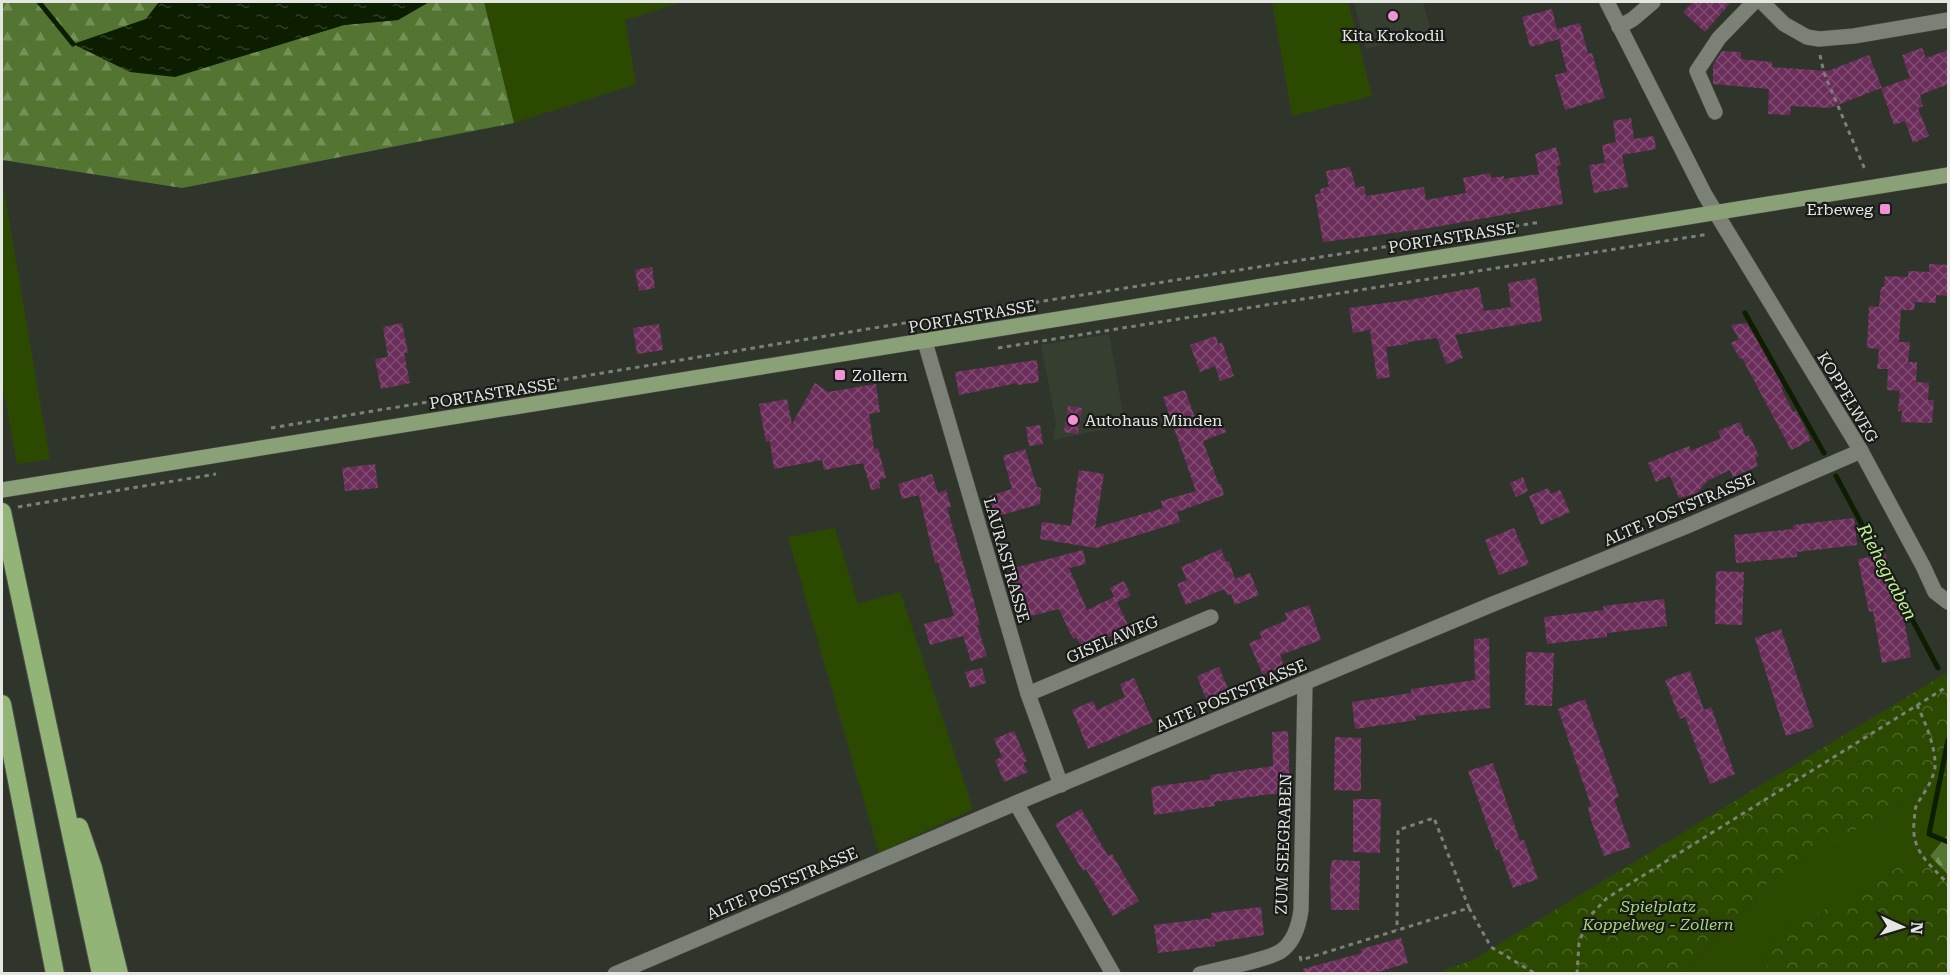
<svg xmlns="http://www.w3.org/2000/svg" width="1950" height="975" font-family="'Roboto Serif',serif">
<defs>
<pattern id="forest-firs" width="22" height="20" patternUnits="userSpaceOnUse" patternTransform="scale(1.5)"><rect width="22" height="20" fill="#537531"/><path d="M5 1l3.5 6h-7zM16 11l3.5 6h-7z" fill="#748f58"/></pattern>
<pattern id="park-crowns" width="20" height="18" patternUnits="userSpaceOnUse" patternTransform="scale(1.5)"><rect width="20" height="18" fill="#2b4a00"/><path d="M2 6a3 3 0 1 1 6 0M12 15a3 3 0 1 1 6 0" fill="none" stroke="#4a6425"/></pattern>
<pattern id="water-ripples" width="26" height="14" patternUnits="userSpaceOnUse" patternTransform="scale(1.5)"><rect width="26" height="14" fill="#0c1d00"/><path d="M2 4q2-2 4 0t4 0M15 11q2-2 4 0t4 0" fill="none" stroke="#2f3e25"/></pattern>
<pattern id="building-cross-hatch" width="8" height="8" patternUnits="userSpaceOnUse" patternTransform="scale(1.5)"><rect width="8" height="8" fill="#6b2e5a"/><path d="M0 0l8 8M0 8l8-8" fill="none" stroke="#804c71"/></pattern>
</defs>
<rect width="100%" height="100%" fill="#30352c"/>
<g fill="#363e30">
<path d="M1354 2H1423L1431 31 1366 49Z"/>
<path d="M1109 334 1125 425 1053 440 1056 422 1041 345Z"/>
</g>
<g fill="#2b4a00">
<path d="M484 2H682L625 20 636 84 514 123Z"/>
<path d="M1272 2H1348L1372 96 1292 116Z"/>
<path d="M2 180 50 459 17 464 2 383Z"/>
<path d="M835 528 858 604 900 592 973 809 879 853 788 537Z"/>
<path d="M1948 775V834L1930 856 1908 861 1844 900 1770 936 1766 973 1682 974 1772 879Z"/>
</g>
<g fill="url(#forest-firs)">
<path d="M2 2H159L146 19 74 45 253 52 344 25 398 20 429 2H484L514 123 182 188 2 160Z"/>
<path d="M1948 834V875L1930 856Z"/>
</g>
<g fill="url(#park-crowns)">
<path d="M1948 672V775L1772 879 1682 973H1438L1473 960Z"/>
<path d="M1930 856 1948 875V973H1766L1770 936 1844 900 1908 861Z"/>
</g>
<path fill="url(#water-ripples)" d="M159 2H429L398 20 344 25 175 77 130 72 73 44 146 19Z"/>
<g fill="none" stroke-linecap="round" stroke-linejoin="round">
<g stroke="#0c1d00" stroke-width="5">
<path d="M39 2 73 44"/>
<path d="M1745 313 1824 453"/>
<path d="M1836 476 1881 560"/>
<path d="M1888 574 1938 668"/>
<path d="M1948 740 1929 834 1948 842"/>
</g>
</g>
<g fill="url(#building-cross-hatch)">
<path d="M1693 2H1731L1705 32 1683 12Z"/>
<path d="M1552 9 1559 39 1557 29 1580 23 1588 54 1592 53 1605 98 1565 110 1555 75 1567 72 1559 39 1530 47 1522 17Z"/>
<path d="M1922 48 1926 58 1948 50V84L1920 95 1923 106 1918 108 1929 136 1913 143 1905 121 1894 125 1881 88 1830 108 1791 106 1790 115 1768 114 1769 89 1713 84V65L1722 51 1741 52V59L1772 62V67L1828 71 1869 55 1882 88 1910 78 1902 55Z"/>
<path d="M1631 118 1634 139 1654 136 1656 149 1622 155 1628 187 1594 193 1589 165 1605 163 1602 145 1616 142 1613 121Z"/>
<path d="M1556 147 1561 165 1557 166 1563 204 1424 229 1323 242 1315 195 1321 193 1320 189 1329 187 1326 171 1350 167 1356 188 1364 186 1366 196 1424 187 1426 200 1466 193 1463 178 1490 173 1491 178 1504 176V179L1539 174 1535 154Z"/>
<path d="M1929 264 1948 265V296L1936 295V303L1915 302 1914 310H1901L1899 342H1910L1908 362H1917L1916 382 1929 383 1928 400H1934L1932 423 1901 422 1902 411H1898L1900 391 1887 390 1888 369H1877L1879 349 1867 348 1869 306 1879 307 1881 287H1884L1885 276 1908 277V271L1929 272Z"/>
<path d="M652 267 655 288 639 291 635 270Z"/>
<path d="M1536 278 1542 321 1455 335 1463 358 1446 364 1437 338 1407 342 1408 344 1386 347 1390 377 1377 379 1370 330 1353 333 1349 308 1415 299 1479 287 1484 311 1511 307 1508 283Z"/>
<path d="M402 323 408 353H404L410 383 381 389 375 359 388 357 383 327Z"/>
<path d="M1747 323 1783 386 1781 388 1793 412 1796 411 1811 440 1791 450 1742 358 1740 359 1731 343 1739 339 1731 325Z"/>
<path d="M659 324 663 350 637 354 633 328Z"/>
<path d="M1216 336 1218 344 1222 342 1234 376 1220 381 1215 366 1200 372 1190 345Z"/>
<path d="M1037 360 1039 382 1018 385 1017 383 959 395 955 372Z"/>
<path d="M815 383 828 392 876 384 880 412 869 414 874 449 878 448 886 478 879 480 880 488 871 490 863 463 824 470 822 460 774 469 770 441 766 442 759 404 787 399 792 424Z"/>
<path d="M1185 390 1198 426 1221 417 1226 432 1203 441 1219 485 1221 484 1224 495 1177 512 1180 522 1096 548 1040 539 1042 522 1071 526 1079 470 1104 474 1095 528 1163 508 1161 501 1196 491 1163 397Z"/>
<path d="M1068 406 1082 408 1078 434 1064 432Z"/>
<path d="M1740 422 1746 437 1749 435 1759 456 1755 458 1758 466 1733 477 1730 470 1707 481 1697 493 1679 498 1670 476 1656 482 1648 463 1689 446 1691 451 1721 438 1718 431Z"/>
<path d="M1040 425 1043 444 1029 446 1026 427Z"/>
<path d="M1025 449 1037 487 1041 488 1040 504 995 517 989 496 1012 489 1003 456Z"/>
<path d="M375 464 378 488 345 491 342 468Z"/>
<path d="M932 474 938 493 946 490 951 507 947 508 972 594 980 625H977L987 656 971 661 963 636 930 645 924 624 954 616 938 562 935 563 919 495 902 499 898 484Z"/>
<path d="M1523 477 1528 491 1516 497 1510 483Z"/>
<path d="M1548 488 1551 494 1560 490 1570 512 1541 525 1529 496Z"/>
<path d="M1854 518 1857 545 1797 552V557L1736 563 1734 535 1794 529 1793 525Z"/>
<path d="M1514 528 1529 564 1499 575 1485 540Z"/>
<path d="M1221 549 1226 562 1229 561 1235 579 1250 573 1259 595 1235 605 1231 594 1227 595 1224 589 1186 605 1177 584 1187 580 1181 567Z"/>
<path d="M1083 550 1086 564 1069 568 1087 610 1114 597 1110 588 1124 581 1131 596 1117 602 1129 627 1083 650 1077 638 1073 639 1059 609 1023 618 1010 569Z"/>
<path d="M1886 554 1897 605H1901L1911 657 1882 663 1873 611 1869 612 1858 559Z"/>
<path d="M1716 571 1744 572 1742 625 1715 624Z"/>
<path d="M1664 599 1667 626 1607 633V637L1547 644 1544 617 1604 610 1603 606Z"/>
<path d="M1309 605 1321 640 1280 655 1284 666 1263 675 1249 643 1262 638 1259 632 1287 620 1285 613Z"/>
<path d="M1781 629 1814 727 1786 736 1755 638Z"/>
<path d="M1489 638 1490 708 1415 716 1416 720 1355 729 1352 702 1411 693V689L1475 680 1474 639Z"/>
<path d="M1526 652 1554 653 1552 706 1525 705Z"/>
<path d="M1219 667 1228 689 1206 699 1197 676Z"/>
<path d="M982 668 986 683 970 688 965 672Z"/>
<path d="M1690 671 1704 710 1711 707 1735 774 1710 784 1685 717 1680 719 1665 680Z"/>
<path d="M1134 678 1153 722 1088 749 1072 710 1093 701 1097 710 1125 697 1120 684Z"/>
<path d="M1585 699 1619 797 1614 799 1631 847 1604 856 1591 820 1588 807 1591 806 1558 709Z"/>
<path d="M1014 731 1027 761 1023 763 1028 772 1004 782 995 760 1002 757 994 739Z"/>
<path d="M1288 731 1290 793 1271 794 1214 802 1215 806 1154 815 1151 787 1211 779 1210 775 1273 766 1272 732Z"/>
<path d="M1335 737 1361 738V791L1334 790Z"/>
<path d="M1493 763 1520 841 1524 840 1538 879 1513 888 1499 849 1496 850 1468 771Z"/>
<path d="M1353 799H1381L1380 853 1353 852Z"/>
<path d="M1081 809 1108 856 1112 854 1139 901 1113 916 1086 869 1083 871 1055 824Z"/>
<path d="M1332 860 1360 861 1359 910H1331L1330 873Z"/>
<path d="M1261 907 1264 935 1215 942V946L1158 953 1154 925 1212 918 1211 913Z"/>
<path d="M1401 938 1408 963 1371 974H1304L1303 969 1362 953 1361 949Z"/>
</g>
<g fill="none" stroke-linecap="round" stroke-linejoin="round">
<defs>
<g id="minor">
<path d="M1607 2 1705 195 1861 451 1923 566 1935 592 1948 602"/>
<path d="M1762 2 1784 24 1807 37 1819 39 1854 36 1948 20"/>
<path d="M1619 27 1633 19 1653 2"/>
<path d="M1715 112 1697 71 1719 38 1754 2"/>
<path d="M925 342 1028 694 1061 785"/>
<path d="M1028 694 1211 617"/>
<path d="M1016 803 1113 974"/>
<path d="M615 974 1016 803 1493 604 1687 526 1861 451"/>
<path d="M1200 974C1218 969 1268 960 1281 951 1294 942 1299 925 1301 910L1305 683"/>
</g>
<path id="major" d="M2 490C651 386 1299 279 1948 175"/>
<g id="highway">
<path d="M2 512 101 974"/>
<path d="M2 704 55 974"/>
<path d="M79 827 93 868 119 974"/>
</g>
</defs>
<use href="#minor" stroke="#4d514a" stroke-width="16"/>
<use href="#major" stroke="#4d514a" stroke-width="16"/>
<use href="#highway" stroke="#4d514a" stroke-width="20"/>
<g stroke="#7c8079" stroke-width="3" stroke-dasharray="4.5 4.5" stroke-linecap="butt">
<path d="M1820 55 1824 73 1866 172"/>
<path d="M998 348 1709 234"/>
<path d="M271 428 880 327 1541 222"/>
<path d="M18 507 216 474"/>
<path d="M1917 705C1925 722 1936 747 1935 767 1933 781 1924 793 1917 804 1914 810 1915 816 1914 822 1911 852 1930 864 1948 884"/>
<path d="M1469 908 1491 947 1536 974"/>
<path d="M1300 956 1301 960 1469 908 1434 818 1398 830 1397 930"/>
<path d="M1577 974 1579 943 1588 918 1607 898 1948 686"/>
</g>
<use href="#minor" stroke="#7c8178" stroke-width="15"/>
<use href="#major" stroke="#8aa077" stroke-width="15"/>
<use href="#highway" stroke="#93b477" stroke-width="18"/>
</g>
<g fill="#f391d5" stroke="#191b18" stroke-width="2">
<circle cx="1393" cy="16" r="6"/>
<rect x="1879" y="203" width="12" height="12" rx="3"/>
<rect x="834" y="369" width="12" height="12" rx="3"/>
<circle cx="1073" cy="420" r="6"/>
</g>
<g text-anchor="middle" stroke-width="4.5" stroke-linejoin="round" paint-order="stroke">
<g font-size="16" fill="#e3e6e1" stroke="#191b18" text-anchor="start">
<text x="1393" y="41" text-anchor="middle">Kita Krokodil</text>
<text x="1873" y="215" text-anchor="end">Erbeweg</text>
<text x="852" y="381">Zollern</text>
<text x="1085" y="426">Autohaus Minden</text>
</g>
<g font-size="16" fill="#e3e6e1" stroke="#191b18">
<text transform="translate(1452 237) rotate(-9)" y="6">PORTASTRASSE</text>
<text transform="translate(972 316) rotate(-10)" y="6">PORTASTRASSE</text>
<text transform="translate(493 393) rotate(-9)" y="6">PORTASTRASSE</text>
<text transform="translate(1848 397) rotate(59)" y="6">KOPPELWEG</text>
<text transform="translate(1679 509) rotate(-23)" y="6">ALTE POSTSTRASSE</text>
<text transform="translate(1007 560) rotate(74)" y="6">LAURASTRASSE</text>
<text transform="translate(1112 639) rotate(-23)" y="6">GISELAWEG</text>
<text transform="translate(1231 695) rotate(-23)" y="6">ALTE POSTSTRASSE</text>
<text transform="translate(1283 844) rotate(-88)" y="6">ZUM SEEGRABEN</text>
<text transform="translate(782 883) rotate(-23)" y="6">ALTE POSTSTRASSE</text>
</g>
<g font-size="16" font-style="italic" fill="#a5d778" stroke="#191b18">
<text x="1658" y="912">Spielplatz<tspan x="1658" dy="18">Koppelweg - Zollern</tspan></text>
</g>
<g font-size="18" font-style="italic" fill="#bef292" stroke="#191b18">
<text transform="translate(1887 572) rotate(62)" y="6">Riehegraben</text>
</g>
</g>
<rect width="1950" height="975" fill="none" stroke="#e3e6e1" stroke-width="6"/>
<g transform="translate(1902 927) rotate(94)" stroke="#191b18" stroke-width="4.5" paint-order="stroke">
<path d="M0-4.5L10 22L0 15L-10 22Z" fill="#e3e6e1"/>
<text y="-9" font-size="16" font-weight="bold" text-anchor="middle" fill="#e3e6e1">N</text>
</g>
</svg>
